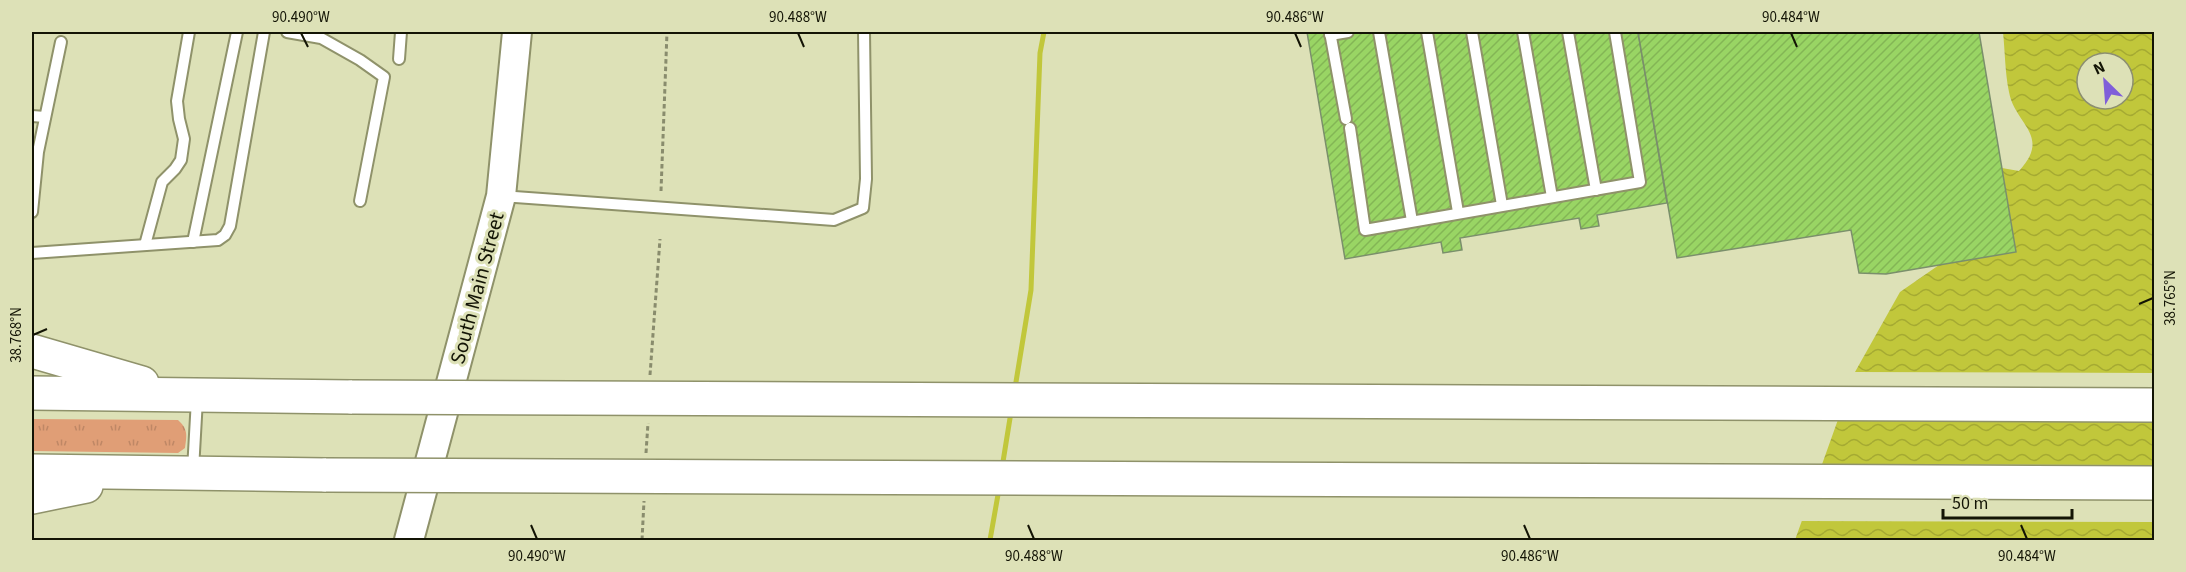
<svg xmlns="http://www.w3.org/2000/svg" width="2186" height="572" font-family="'Source Sans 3',sans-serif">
<defs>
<pattern id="grass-tufts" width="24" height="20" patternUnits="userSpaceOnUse" patternTransform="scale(1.5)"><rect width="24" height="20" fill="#e09e76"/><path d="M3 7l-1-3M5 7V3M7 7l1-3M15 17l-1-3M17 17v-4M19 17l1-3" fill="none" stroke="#bf8765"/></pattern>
<pattern id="water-waves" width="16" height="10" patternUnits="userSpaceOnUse" patternTransform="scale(1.5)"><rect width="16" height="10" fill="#c1c73b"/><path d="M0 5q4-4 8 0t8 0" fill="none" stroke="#a5aa32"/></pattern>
<pattern id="building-hatch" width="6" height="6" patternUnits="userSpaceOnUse" patternTransform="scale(1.5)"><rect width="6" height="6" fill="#99d564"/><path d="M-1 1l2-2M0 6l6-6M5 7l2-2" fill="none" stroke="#83b655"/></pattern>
</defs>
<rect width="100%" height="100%" fill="#dde1b7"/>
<path fill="url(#grass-tufts)" d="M32 419 178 420C188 429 187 435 185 448L178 453 32 451Z"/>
<path fill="url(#water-waves)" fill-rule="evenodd" d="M2003 32H2154V540H1795L1855 372 1900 292 1939 265 2016 252 2002 168 2019 171C2052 135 2015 125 2009 92 2005 73 2005 51 2003 32ZM2087 63H2123V99H2087Z"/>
<g fill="#dde1b7">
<path d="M1852 372 2154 373V422L1835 420Z"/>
<path d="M1819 464 2154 465V522L1798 521Z"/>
</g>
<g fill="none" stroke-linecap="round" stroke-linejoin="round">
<g stroke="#c1c73b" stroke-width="5">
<path d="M1015 388 1031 290 1040 53 1044 32"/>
<path d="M1002 468 1011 412"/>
<path d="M990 540 999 489"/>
</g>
</g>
<g fill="url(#building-hatch)" stroke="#7a8f6b" stroke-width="1.5">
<path d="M1307 32H1638L1667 203 1597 215 1599 226 1581 229 1579 218 1460 238 1462 250 1443 253 1441 242 1345 259Z"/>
<path d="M1638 32H1979L2016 252 1886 274 1859 273 1851 230 1677 258Z"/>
</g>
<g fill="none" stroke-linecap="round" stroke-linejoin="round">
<defs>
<g id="lane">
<path d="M287 32 321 38 360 60 384 77 360 201"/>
<path d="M1330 32 1346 119"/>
<path d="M1379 32 1412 221"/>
<path d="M1427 32 1458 212"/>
<path d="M1472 32 1502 205"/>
<path d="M1523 32 1552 197"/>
<path d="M1568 32 1596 190"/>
<path d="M1330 35 1348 32"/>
<path d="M399 59 401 32"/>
<path d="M32 116 45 117"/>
<path d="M1350 128 1365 230 1640 182 1615 32"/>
<path d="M502 196 834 220 863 208 866 179 864 32"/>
<path d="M32 212 38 152 61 42"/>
<path d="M193 242 237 32"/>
<path d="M145 245 162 182 175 169 181 160 184 139 179 119 177 101 189 32"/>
<path d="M32 253 218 240 225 235 230 226 264 32"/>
<path d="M193 470 197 399"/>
</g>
<path id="secondary" d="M409 540 501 196 517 32"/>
<g id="highway">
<path d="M32 351 142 383"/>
<path d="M32 393 352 397"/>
<path d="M32 471 326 475"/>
<path d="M32 497 86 486"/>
</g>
</defs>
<use href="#lane" stroke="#8f926a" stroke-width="14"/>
<use href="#secondary" stroke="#8f926a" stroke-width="32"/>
<use href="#highway" stroke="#8f926a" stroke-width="36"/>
<g stroke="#898c6d" stroke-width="3" stroke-dasharray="4.5 3" stroke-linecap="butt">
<path d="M661 191 667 32"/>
<path d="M650 375 660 239"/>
<path d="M646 453 648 423"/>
<path d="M642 540 644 501"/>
</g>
<use href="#lane" stroke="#fff" stroke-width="10"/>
<use href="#secondary" stroke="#fff" stroke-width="28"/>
<use href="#highway" stroke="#fff" stroke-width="33"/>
<defs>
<g id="highway-bridge">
<path d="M352 397 2154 405"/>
<path d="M326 475 2154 483"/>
</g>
</defs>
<use href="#highway-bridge" stroke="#8f926a" stroke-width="36" stroke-linecap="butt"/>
<use href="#highway-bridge" stroke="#fff" stroke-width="33"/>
</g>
<path fill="none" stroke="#131405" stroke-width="2" d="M301 33 308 47M798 33 804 47M1295 33 1301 47M1791 33 1797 47M2139 304 2153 298M33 335 47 329M531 525 537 539M1028 525 1034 539M1524 525 1530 539M2021 525 2027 539"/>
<g text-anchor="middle" stroke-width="6" stroke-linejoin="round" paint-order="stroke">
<g font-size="21" fill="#131405" stroke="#dde1b7">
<text transform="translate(477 288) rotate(-75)" y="7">South Main Street</text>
</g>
</g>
<rect width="2186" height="572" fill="none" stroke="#dde1b7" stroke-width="66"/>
<g transform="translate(2105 81) rotate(335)"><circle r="28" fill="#dde1b7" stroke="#8c8f70" stroke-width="1.5"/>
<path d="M0-4.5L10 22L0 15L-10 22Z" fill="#7f5ed9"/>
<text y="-9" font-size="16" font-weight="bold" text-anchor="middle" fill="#131405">N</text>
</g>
<path d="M1943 509v9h129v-9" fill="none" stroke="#131405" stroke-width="3"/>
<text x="1952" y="509" font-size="18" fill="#131405" stroke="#dde1b7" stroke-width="4.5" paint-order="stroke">50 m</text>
<rect x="33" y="33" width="2120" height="506" fill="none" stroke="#131405" stroke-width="2"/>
<g font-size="15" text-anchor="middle" fill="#131405">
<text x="301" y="22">90.490°W</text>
<text x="798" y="22">90.488°W</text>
<text x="1295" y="22">90.486°W</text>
<text x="1791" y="22">90.484°W</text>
<text transform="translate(2170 298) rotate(-90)" y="5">38.765°N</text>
<text transform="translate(16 335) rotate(-90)" y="5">38.768°N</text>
<text x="537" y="561">90.490°W</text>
<text x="1034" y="561">90.488°W</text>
<text x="1530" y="561">90.486°W</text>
<text x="2027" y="561">90.484°W</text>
</g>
</svg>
